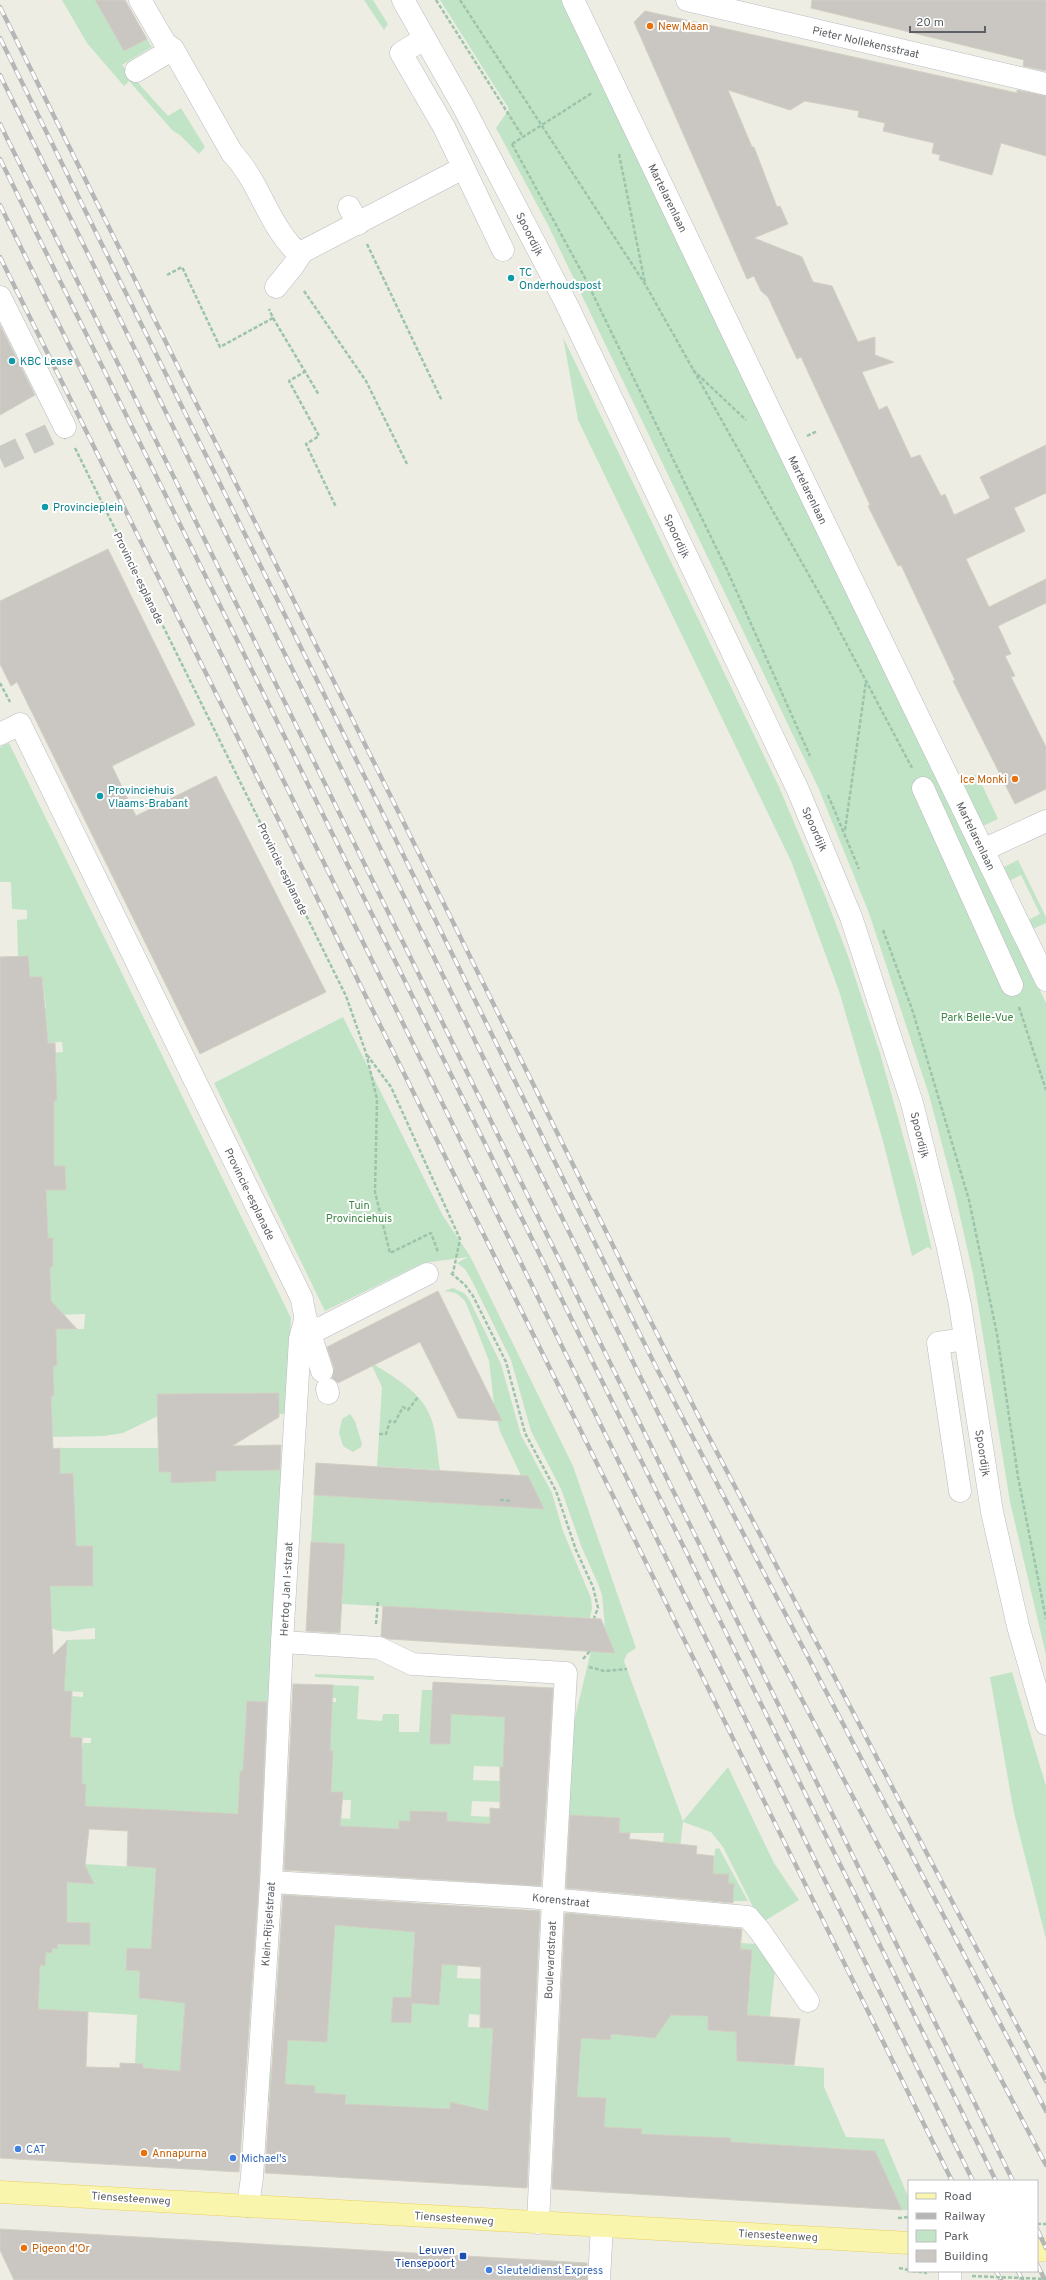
<svg xmlns="http://www.w3.org/2000/svg" width="1046" height="2280" font-family="Overpass,sans-serif">
<rect width="100%" height="100%" fill="#eeede4"/>
<g fill="#c2e4c6" fill-rule="evenodd">
<path d="M62 0H95L124 51 147 39 152 47 122 65 168 116 181 108 205 147 199 154 180 135 173 131 129 81 124 86 87 43Z"/>
<path d="M364 0H373L388 24 384 30Z"/>
<path d="M440 0H561L1046 1003V1655L1010 1502 973 1274 954 1190 929 1095 869 913 818 787 548 225 496 128 509 109Z"/>
<path d="M563 337 779 787 826 898 848 956 880 1053 917 1186 932 1250 928 1247 912 1256 883 1141 839 991 791 861 578 420Z"/>
<path d="M9 743 291 1318 286 1405 287 1414H279V1393L157 1394 158 1416 123 1433 104 1436 52 1437 51 1396H54L53 1366H57L56 1329H84L85 1314 57 1315 56 1306 51 1303V1288L44 1289 52 1238 38 1237 46 1190H66L65 1166H38V1101L57 1100 56 1086 39 1054 63 1052 62 1042 42 1043 38 1009 46 1008 42 977H30L28 956 18 957 17 920 27 919V910L12 909 11 882H0V747Z"/>
<path d="M977 774 998 819 983 826 962 781Z"/>
<path d="M1018 860 1046 917V923L1033 929 1028 920 1040 914 1021 875 1009 881 1002 868Z"/>
<path d="M343 1017 443 1216 470 1256 573 1466 636 1648 627 1654 624 1661 683 1821 728 1767 774 1863 799 1900 761 1923 723 1847 711 1832 683 1822 680 1848 663 1843 664 1833H619L620 1818 567 1815 570 1738 591 1651 615 1652 605 1628 602 1595 598 1584 582 1548 561 1489 531 1431 511 1360 472 1281 465 1269 457 1263 468 1257 423 1263 325 1311 214 1083Z"/>
<path d="M453 1288 464 1293 469 1299 501 1364 521 1435 552 1493 563 1531 591 1598 592 1608 590 1618 342 1604 345 1545 311 1542 314 1495 536 1508 500 1431 495 1413 489 1361 473 1320 465 1301 456 1293 444 1291Z"/>
<path d="M375 1365C397 1379 424 1394 432 1421 437 1436 437 1454 440 1470L377 1466 382 1387 372 1366Z"/>
<path d="M350 1414 355 1421 362 1444 361 1447 353 1452 343 1446 339 1433 342 1419Z"/>
<path d="M60 1448H158L159 1472 284 1470 271 1702 247 1701 243 1771H240L239 1792H244L243 1815 59 1805 85 1796 86 1784H82L69 1746 83 1747V1743H91V1738L70 1737 72 1696 83 1697V1692L63 1691 66 1640 95 1639V1628C81 1628 65 1636 52 1628L51 1611H44L43 1586H93V1571L37 1547 63 1526H75L73 1474H60Z"/>
<path d="M1012 1672 1046 1786V1939L1014 1813 990 1677Z"/>
<path d="M315 1674 374 1676V1680L315 1677Z"/>
<path d="M333 1685 359 1686 357 1719 382 1721 383 1714H399V1732H419L422 1690H433L432 1712 505 1717 525 1739 550 1740V1754L504 1750 503 1767 474 1766 473 1780 503 1781 502 1802 472 1801 471 1816 495 1817 494 1840 454 1824V1821H447V1812L434 1811 433 1816H420V1811H410V1821H399V1830L313 1824 336 1818 350 1819 351 1800H342L343 1792H329L333 1751 327 1749 332 1702H336V1698H332Z"/>
<path d="M719 1848 748 1901H727L713 1874 715 1849Z"/>
<path d="M85 1864 172 1869 167 1950 127 1948 126 1970 165 1973 186 1994 181 2064 201 2065 159 2100 160 2069 143 2068 135 2064 137 2015 38 2009V1965L45 1966 46 1952 52 1953V1948L57 1949 58 1944 89 1945 90 1923 42 1920 67 1902V1897L36 1881 83 1883 88 1873ZM139 1991 164 1993V2001L139 1998Z"/>
<path d="M335 1922 415 1932 411 2003 439 2005 440 1990 430 1945 458 1959 457 1978 483 1979 480 2015 469 2014 468 2027 500 2028 492 2037 488 2114 449 2122 345 2112 346 2095 313 2136 315 2086H306L295 2107 296 2084H286L284 2108 272 2102H266L268 2069 286 2070 288 2040 327 2042ZM393 1997 408 1998 407 2010 412 2011 411 2023 392 2022Z"/>
<path d="M740 1943 758 1944 775 1970 770 2016 708 2015 715 2030 736 2032 737 2061 824 2068V2087L846 2137 884 2139 909 2199V2210H902L875 2151 731 2142V2138L664 2135 641 2142 642 2129 615 2140 616 2127H604L606 2098 577 2097 574 2140 566 2122H554L556 2086 577 2087 581 2038 610 2040 612 2023 750 1982 752 1950 740 1949Z"/>
</g>
<g fill="#cac7c2" stroke="#d2cfc3" fill-rule="evenodd">
<path d="M95 0H125L147 39 124 51Z"/>
<path d="M812 0H1046V71L1023 66 1024 60 811 8Z"/>
<path d="M645 11 1017 93V90L1046 96V156L1001 143 992 175 939 160 940 155 932 153 934 143 883 131 885 123 858 117 859 111 805 101 790 110 728 90 752 147H754L777 207 780 206 788 224 754 238 802 257 813 282 832 286 858 342 875 337V355L894 362 862 372 879 410 887 406 911 458 920 455 941 496 945 494 954 515 990 498 980 477 1046 445V493L1014 508 1025 531 966 559 989 607 1046 579V603L998 626 1011 654 1005 656 1015 676 1011 677 1046 747V789L1015 804 953 681 955 680 901 565 898 566 868 506 870 505 801 357 797 359 768 297 761 291 754 276 747 279 634 22Z"/>
<path d="M0 325 35 395 0 415Z"/>
<path d="M108 549 195 725 112 766 136 816 216 776 326 992 200 1054 17 682 11 686 0 664V601Z"/>
<path d="M28 956 30 977H42L48 1043H55L57 1100 54 1101V1166H65L66 1190H46L48 1238H53V1267H50L51 1301 77 1329H56L57 1366H53L54 1396H51L53 1449 60 1448V1474L73 1473 76 1546H93V1586H50L53 1655 67 1641 64 1691H72L70 1737 82 1738V1784H86L85 1806 238 1814 240 1771H243L247 1701 267 1702 259 1881 239 2172 0 2158V957ZM89 1829 128 1831 127 1866 156 1868 151 1949 127 1948 126 1970 140 1971 139 1998 185 2003 180 2071 143 2068V2064L120 2063V2068L86 2067 88 2012 38 2009 40 1965 45 1966 46 1952 52 1953V1948L57 1949 58 1944 90 1945V1923L67 1922V1882L94 1884 85 1865Z"/>
<path d="M438 1291 502 1421 458 1418 420 1342 338 1383 332 1378 334 1368 327 1347Z"/>
<path d="M279 1393V1417L232 1446 281 1445 280 1470 216 1471V1481L171 1483V1472H159L157 1394Z"/>
<path d="M316 1463 528 1476 544 1509 314 1495Z"/>
<path d="M311 1542 345 1544 340 1633 306 1631Z"/>
<path d="M383 1606 601 1619 615 1653 389 1639 381 1636Z"/>
<path d="M433 1682 553 1688 541 1886 284 1870 293 1684 333 1685 330 1750 333 1751 331 1792H343L340 1826 399 1829V1821H410V1811L447 1812V1821L490 1824V1808L500 1809V1767H503L505 1717 451 1714 450 1744H430Z"/>
<path d="M570 1815 620 1818 619 1833H630L629 1839 697 1846 696 1854 714 1856 713 1874H729L728 1883 734 1884 733 1903 566 1888Z"/>
<path d="M283 1895 540 1911 527 2188 265 2173ZM335 1925 415 1932 411 1998 393 1997 391 2022 411 2023 412 2003 439 2005 442 1964 481 1967 480 2028H493L488 2111 450 2102V2109L345 2104 346 2095 315 2093V2086L285 2084 288 2040 327 2042Z"/>
<path d="M565 1913 742 1929 740 1949 752 1950 747 2015 800 2019 794 2065 737 2061 736 2032 708 2030V2016L671 2015 655 2038 611 2034 610 2040 581 2038 577 2097 606 2098 604 2127 642 2129 641 2134 731 2138V2142L875 2151 902 2210 552 2189Z"/>
<path d="M0 2229 587 2263V2280H14L0 2250Z"/>
</g>
<g fill="none" stroke-linecap="round" stroke-linejoin="round">
<path stroke="#cacac4" stroke-width="22" stroke-dasharray="22 11" stroke-linecap="butt" d="M0 458 65 427"/>
<defs>
<g id="minor">
<path d="M140 0 165 43 173 49 232 153C260 182 269 228 300 255"/>
<path d="M403 0 463 106 567 305 798 790 851 917 912 1103 947 1244 960 1305 992 1512 1018 1626 1046 1724"/>
<path d="M573 0 787 446 1046 980"/>
<path d="M687 0 1046 84"/>
<path d="M424 39 401 53 444 127 503 250"/>
<path d="M136 71 173 49"/>
<path d="M349 207 358 224"/>
<path d="M276 287 293 266 302 252 463 168"/>
<path d="M0 297 65 427"/>
<path d="M0 734 20 724 302 1299C305 1324 315 1347 322 1371"/>
<path d="M923 788 1012 985"/>
<path d="M983 850 1046 821"/>
<path d="M305 1320 300 1339 282 1642 379 1648 412 1664 566 1673 553 1900 538 2223"/>
<path d="M311 1333 427 1274"/>
<path d="M327 1389 328 1393"/>
<path d="M960 1491 938 1343 965 1339"/>
<path d="M271 1882 527 1897 748 1917 760 1931 808 2001"/>
<path d="M248 2206 252 2177 271 1882 282 1642"/>
<path d="M950 2271V2280"/>
<path d="M599 2280 602 2226"/>
</g>
<g id="major">
<path d="M0 2192 909 2243"/>
<path d="M1037 2250H1046"/>
</g>
</defs>
<use href="#minor" stroke="#b9bbc0" stroke-width="23"/>
<use href="#major" stroke="#e9d162" stroke-width="23"/>
<g stroke="#9cc4ab" stroke-width="2.5" stroke-dasharray="4 2" stroke-linecap="butt">
<path d="M436 0 523 137"/>
<path d="M460 0 645 284 828 609 912 768"/>
<path d="M512 144 585 278 727 570 810 756"/>
<path d="M512 144 592 93"/>
<path d="M619 154 645 283"/>
<path d="M367 244 442 401"/>
<path d="M167 275 182 267 220 347 273 318 269 309"/>
<path d="M304 291 366 381 407 464"/>
<path d="M273 318 319 395"/>
<path d="M693 370 746 420"/>
<path d="M306 371 289 381 319 436 306 444 336 507"/>
<path d="M807 436 817 431"/>
<path d="M75 448 346 996 366 1053 377 1099 375 1192 390 1253 431 1233 438 1252"/>
<path d="M0 683 10 702"/>
<path d="M828 795 859 869"/>
<path d="M845 830 866 681"/>
<path d="M883 930 913 1012 969 1200 997 1334 1018 1477 1046 1619"/>
<path d="M1019 1007 1046 1090"/>
<path d="M367 1055 391 1087 460 1239 453 1273"/>
<path d="M451 1273 465 1285 473 1296 506 1362 525 1433 556 1491 576 1550 593 1587 598 1608 594 1618"/>
<path d="M379 1434H386L390 1421 395 1422 403 1407 408 1410 418 1397"/>
<path d="M500 1500 511 1501"/>
<path d="M376 1624 378 1601"/>
<path d="M583 1659 590 1651"/>
<path d="M589 1667 604 1671 627 1669"/>
<path d="M898 2218 909 2217"/>
<path d="M1037 2224H1046"/>
<path d="M899 2268 909 2270"/>
<path d="M912 2271 927 2273"/>
</g>
<use href="#minor" stroke="#fff" stroke-width="22"/>
<use href="#major" stroke="#faf5ad" stroke-width="22"/>
<defs>
<g id="rail">
<path d="M0 7 637 1294 709 1437 1046 2081"/>
<path d="M0 38 657 1369 1046 2111"/>
<path d="M0 75 756 1612 1046 2165"/>
<path d="M0 124 1013 2181"/>
<path d="M0 159 996 2181"/>
<path d="M0 205 973 2181"/>
<path d="M0 257 952 2181"/>
<path d="M1037 2229 1046 2248"/>
<path d="M1037 2264 1045 2280"/>
<path d="M996 2271 1001 2280"/>
<path d="M1018 2271 1022 2280"/>
</g>
</defs>
<use href="#rail" stroke="#b5b6b6" stroke-width="4.5"/>
<use href="#rail" stroke="#fff" stroke-width="3" stroke-dasharray="9" stroke-linecap="butt"/>
<path stroke="#9cc4ab" stroke-width="2.5" stroke-dasharray="4 2" stroke-linecap="butt" d="M972 2276 1046 2279"/>
</g>
<g fill="#e8710a" stroke="#fff" stroke-width="1.5">
<circle cx="650" cy="26" r="4"/>
<circle cx="1015" cy="779" r="4"/>
<circle cx="144" cy="2153" r="4"/>
<circle cx="24" cy="2248" r="4"/>
</g>
<g fill="#0f9aa8" stroke="#fff" stroke-width="1.5">
<circle cx="511" cy="278" r="4"/>
<circle cx="12" cy="361" r="4"/>
<circle cx="45" cy="507" r="4"/>
<circle cx="100" cy="796" r="4"/>
</g>
<g fill="#3f7fe0" stroke="#fff" stroke-width="1.5">
<circle cx="18" cy="2149" r="4"/>
<circle cx="233" cy="2158" r="4"/>
<circle cx="489" cy="2270" r="4"/>
</g>
<rect fill="#1a4fb4" stroke="#fff" stroke-width="1.5" x="459" y="2252" width="8" height="8" rx="2"/>
<g text-anchor="middle" stroke-width="4" stroke-linejoin="round" paint-order="stroke">
<g font-size="11" fill="#c56008" stroke="#fff" text-anchor="start">
<text x="658" y="30">New Maan</text>
<text x="1007" y="783" text-anchor="end">Ice Monki</text>
<text x="152" y="2157">Annapurna</text>
<text x="32" y="2252">Pigeon d'Or</text>
</g>
<g font-size="11" fill="#5c5f64" stroke="#fff">
<text transform="translate(866 42) rotate(13)" y="4">Pieter Nollekensstraat</text>
<text transform="translate(668 198) rotate(64)" y="4">Martelarenlaan</text>
<text transform="translate(530 234) rotate(63)" y="4">Spoordijk</text>
<text transform="translate(808 490) rotate(64)" y="4">Martelarenlaan</text>
<text transform="translate(677 536) rotate(65)" y="4">Spoordijk</text>
<text transform="translate(139 578) rotate(64)" y="4">Provincie-esplanade</text>
<text transform="translate(815 829) rotate(66)" y="4">Spoordijk</text>
<text transform="translate(976 836) rotate(64)" y="4">Martelarenlaan</text>
<text transform="translate(283 869) rotate(64)" y="4">Provincie-esplanade</text>
<text transform="translate(920 1135) rotate(76)" y="4">Spoordijk</text>
<text transform="translate(250 1194) rotate(64)" y="4">Provincie-esplanade</text>
<text transform="translate(983 1453) rotate(81)" y="4">Spoordijk</text>
<text transform="translate(286 1589) rotate(-87)" y="4">Hertog Jan I-straat</text>
<text transform="translate(561 1900) rotate(6)" y="4">Korenstraat</text>
<text transform="translate(268 1924) rotate(-86)" y="4">Klein-Rijselstraat</text>
<text transform="translate(550 1960) rotate(-87)" y="4">Boulevardstraat</text>
<text transform="translate(131 2198) rotate(4)" y="4">Tiensesteenweg</text>
<text transform="translate(454 2218) rotate(4)" y="4">Tiensesteenweg</text>
<text transform="translate(778 2235) rotate(3)" y="4">Tiensesteenweg</text>
</g>
<g font-size="11" fill="#0d838f" stroke="#fff" text-anchor="start">
<text x="519" y="276">TC<tspan x="519" dy="13">Onderhoudspost</tspan></text>
<text x="20" y="365">KBC Lease</text>
<text x="53" y="511">Provincieplein</text>
<text x="108" y="794">Provinciehuis<tspan x="108" dy="13">Vlaams-Brabant</tspan></text>
</g>
<g font-size="11" fill="#3b8545" stroke="#fff">
<text x="977" y="1021">Park Belle-Vue</text>
<text x="359" y="1209">Tuin<tspan x="359" dy="13">Provinciehuis</tspan></text>
</g>
<g font-size="11" fill="#366cbe" stroke="#fff" text-anchor="start">
<text x="26" y="2153">CAT</text>
<text x="241" y="2162">Michael's</text>
<text x="497" y="2274">Sleuteldienst Express</text>
</g>
<g font-size="11" fill="#164399" stroke="#fff" text-anchor="end">
<text x="455" y="2254">Leuven<tspan x="455" dy="13">Tiensepoort</tspan></text>
</g>
</g>
<rect x="908" y="2180" width="130" height="92" fill="#ffffff" stroke="#bebfc1"/>
<rect x="916" y="2193" width="20" height="6" fill="#faf5ad" stroke="#bebfc1"/>
<text x="944" y="2200" font-size="12" fill="#5c5f64">Road</text>
<rect x="916" y="2213" width="20" height="6" fill="#b5b6b6" stroke="#bebfc1"/>
<text x="944" y="2220" font-size="12" fill="#5c5f64">Railway</text>
<rect x="916" y="2230" width="20" height="12" fill="#c2e4c6" stroke="#bebfc1"/>
<text x="944" y="2240" font-size="12" fill="#5c5f64">Park</text>
<rect x="916" y="2250" width="20" height="12" fill="#cac7c2" stroke="#bebfc1"/>
<text x="944" y="2260" font-size="12" fill="#5c5f64">Building</text>
<path d="M910 26v6h75v-6" fill="none" stroke="#5c5f64" stroke-width="2"/>
<text x="916" y="26" font-size="12" fill="#5c5f64" stroke="#ffffff" stroke-width="3" paint-order="stroke">20 m</text>
</svg>
